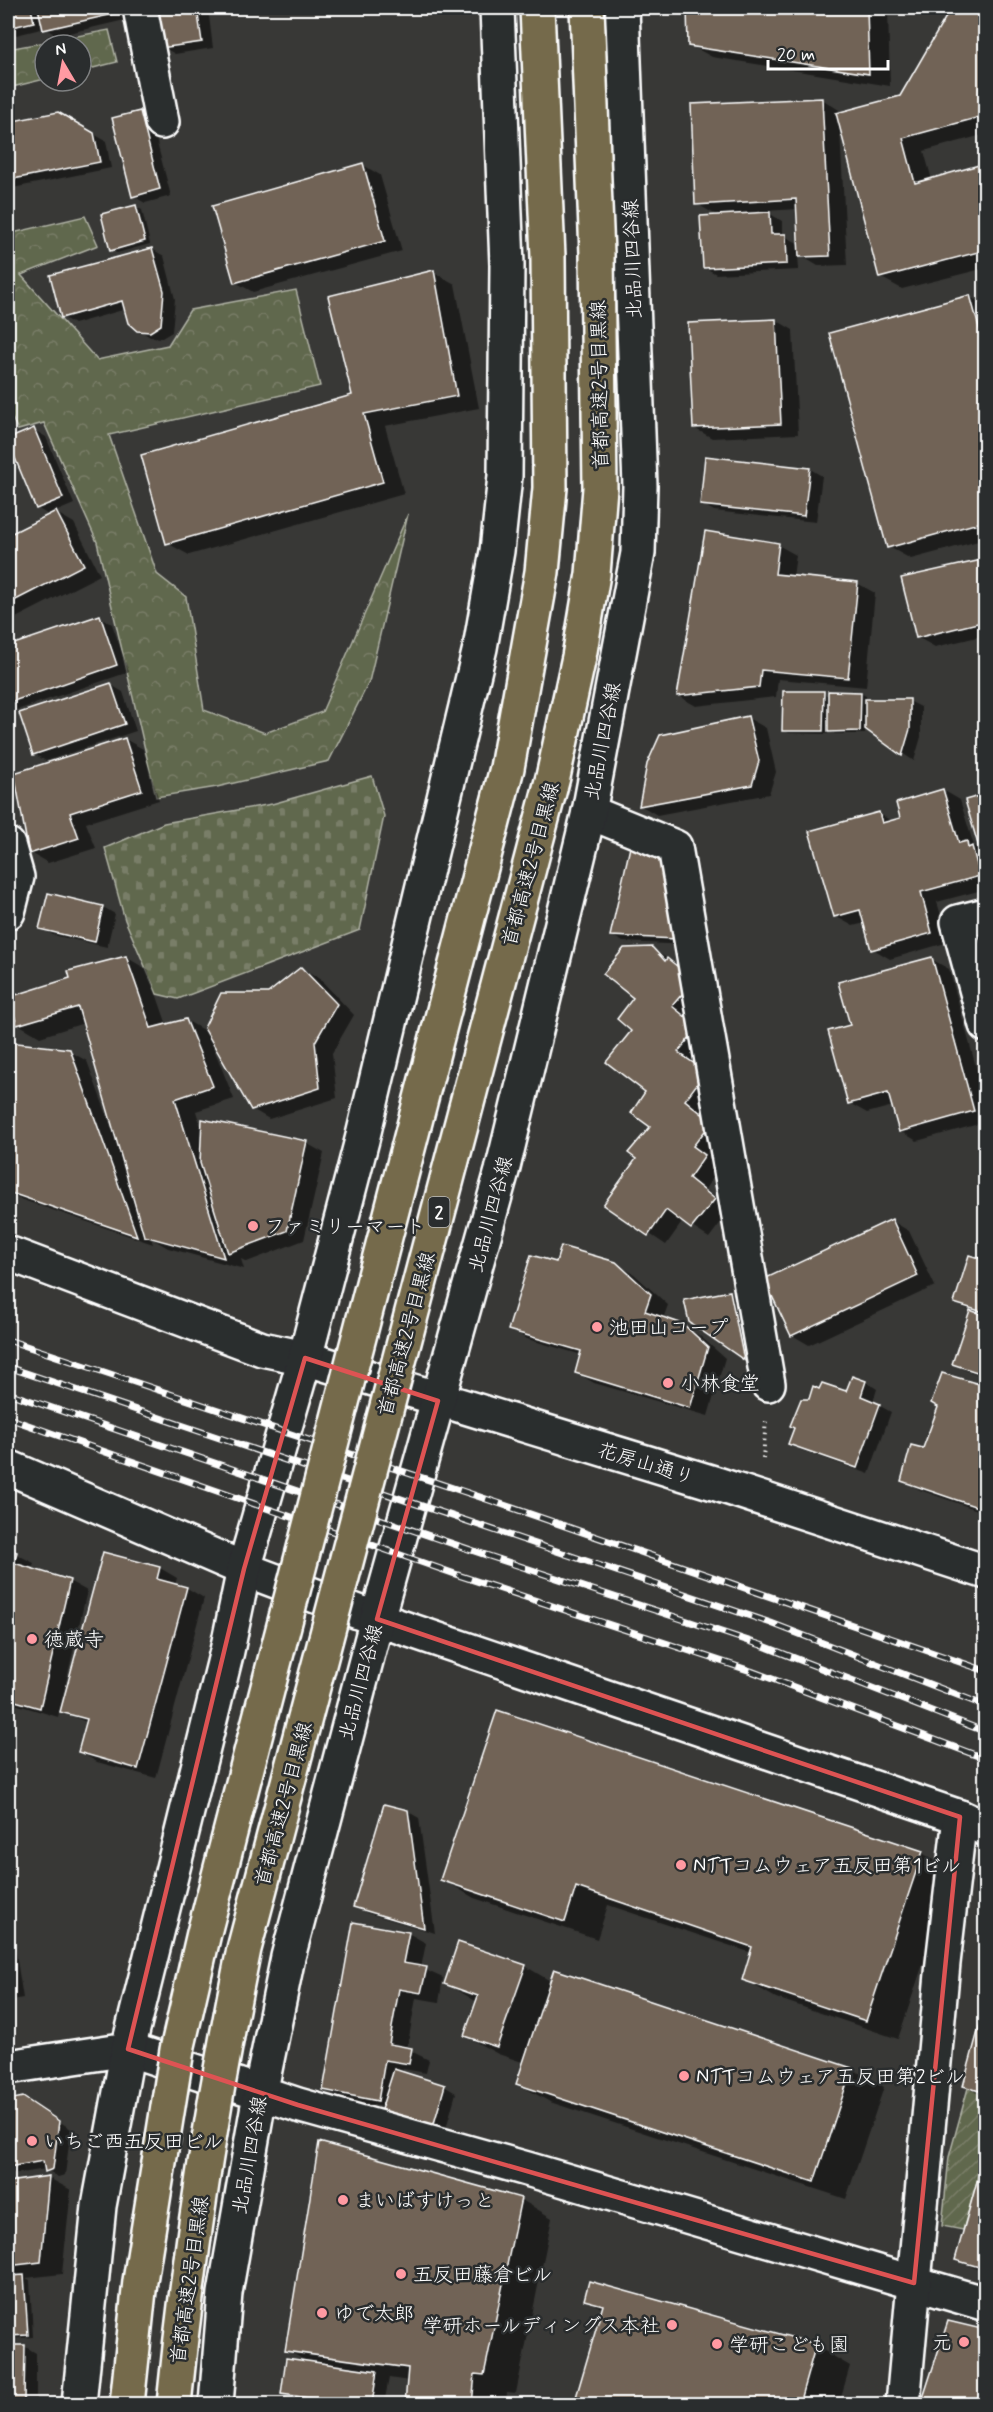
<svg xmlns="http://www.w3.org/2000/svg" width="993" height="2412" font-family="Mynerve,'Klee One',sans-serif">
<defs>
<pattern id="forest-crowns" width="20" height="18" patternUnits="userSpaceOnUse" patternTransform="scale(1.5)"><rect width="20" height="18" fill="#61674d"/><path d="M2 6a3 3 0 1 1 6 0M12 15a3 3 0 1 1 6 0" fill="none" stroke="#797e68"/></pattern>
<pattern id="cemetery-stones" width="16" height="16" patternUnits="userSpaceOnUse" patternTransform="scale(1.5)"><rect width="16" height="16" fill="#61674d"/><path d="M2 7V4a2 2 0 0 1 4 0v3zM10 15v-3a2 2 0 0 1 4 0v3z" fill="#797e68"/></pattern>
<pattern id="garden-furrows" width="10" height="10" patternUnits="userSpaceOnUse" patternTransform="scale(1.5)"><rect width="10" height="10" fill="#61674d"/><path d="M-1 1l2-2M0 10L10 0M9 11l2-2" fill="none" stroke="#797e68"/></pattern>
</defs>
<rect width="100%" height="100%" fill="#383836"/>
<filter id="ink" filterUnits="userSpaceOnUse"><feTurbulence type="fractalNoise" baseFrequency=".0167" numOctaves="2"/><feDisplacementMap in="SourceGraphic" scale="12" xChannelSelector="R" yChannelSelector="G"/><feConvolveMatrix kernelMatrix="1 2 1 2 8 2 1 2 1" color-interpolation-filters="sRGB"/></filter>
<g filter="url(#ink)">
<g fill="url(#forest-crowns)" stroke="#b0b3a6" stroke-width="1.5">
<path d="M109 30 117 62 81 71V45H45V79L8 88V49Z"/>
<path d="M85 216 98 245 21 275 97 360 168 345 190 310 296 290 320 386 109 435 157 574 186 597 204 710 265 733 322 712 408 514 369 682 329 761 217 787 156 797 97 542 44 423 18 430 8 410V234Z"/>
</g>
<path fill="url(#cemetery-stones)" stroke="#b0b3a6" stroke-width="1.5" d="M372 776 384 816 360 930 178 999 157 994 125 920 105 848 164 823 272 804Z"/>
<path fill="url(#garden-furrows)" stroke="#b0b3a6" stroke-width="1.5" d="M968 2088 985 2093V2169L981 2168 963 2230 942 2226 949 2157Z"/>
<g fill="#0007" fill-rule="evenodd">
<path d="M8 8H126L129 19 57 36 45 28 8 37Z"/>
<path d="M157 8H208L213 48 175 54 163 47Z"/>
<path d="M689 8H888L890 86 712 57 690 45Z"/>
<path d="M953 8H986V134L924 151 932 180 986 165V268L902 289 880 277 840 129 847 265 818 266 798 254 799 270 716 274 704 267 718 216 697 204 692 106 822 99 839 110 840 114 901 98ZM798 209 800 244 782 235V221L765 211Z"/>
<path d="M57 113 106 141 111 168 8 189V124Z"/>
<path d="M139 113 151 120 171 196 145 203 133 196Z"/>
<path d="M363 165 380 175 402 251 253 292 235 282Z"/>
<path d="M136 207 142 210 150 244 117 253 111 250Z"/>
<path d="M152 249 164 256 175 299 172 332 162 338 150 337 138 329 126 309 74 324 62 317Z"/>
<path d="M433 272 455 284 479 408 385 426 404 494 189 555 167 543 354 396Z"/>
<path d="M970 297 986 306V347L976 312H973L986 359V539L911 559 889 547Z"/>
<path d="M776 320 793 330 798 434 712 438 694 428Z"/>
<path d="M8 419 16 434 10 438 11 440 34 430 46 437 74 504 55 512 74 523 100 575 8 622V537L50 516 37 508 8 439Z"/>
<path d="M810 469 822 476 816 522 714 511 702 504Z"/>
<path d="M778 545 796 555 793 577 857 583 875 593 866 687 778 679 776 697 696 706 678 696Z"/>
<path d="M986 560V635L935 647 917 637Z"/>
<path d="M100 617 112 624 129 672 11 712 8 709V648Z"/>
<path d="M111 685 123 692 136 731 46 761 34 754Z"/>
<path d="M823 693 830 697 860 693 866 696V700L909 701 921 707V737L914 761 865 728V734H835L828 730V734L789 733 783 730Z"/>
<path d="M748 718 766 728 776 772 769 794 657 815 640 805Z"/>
<path d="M125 739 143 749 159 800 86 823 96 848 48 863 31 853Z"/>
<path d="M943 790 960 800 974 846 981 851 986 796V889L937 902 949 942 890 959 873 949 865 923 853 926 835 916 878 813 893 822 902 819Z"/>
<path d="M631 849 688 945 623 942 611 935Z"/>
<path d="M49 895 103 907 115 914 107 947 53 935 41 928Z"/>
<path d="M651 948 685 970 714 1038 694 1063 722 1083 701 1111 729 1133 709 1157 721 1166 705 1189 731 1209 709 1238 683 1221 666 1245 605 1204 638 1158 652 1126 647 1092 633 1031 635 998Z"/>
<path d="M126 957 148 970 167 1025 186 1020 208 1033 268 995 302 968 319 978 354 1015 332 1053 337 1098 269 1119 252 1109 214 1043 212 1044 234 1099 196 1111 203 1134 306 1143 324 1153 304 1240 247 1262 241 1259 244 1269 168 1248 151 1238 153 1244 8 1195V1043L69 1051 87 1061 115 1137 117 1136 84 1023 40 1037 18 1024 72 979Z"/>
<path d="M931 959 949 969 986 1103V1122L917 1141 900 1131 893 1106 867 1113 849 1103 852 1026Z"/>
<path d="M892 1221 909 1231 935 1286 809 1345 792 1335Z"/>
<path d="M986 1262V1377L965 1370 954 1363 971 1311 955 1303Z"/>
<path d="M557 1264H616L634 1274 668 1305 663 1319 682 1325 700 1336 725 1358 708 1416 594 1383 577 1373 582 1355 527 1339 510 1329Z"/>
<path d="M730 1293 742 1300 755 1365 690 1321Z"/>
<path d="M866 1382 877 1389 873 1402 891 1412 869 1474 801 1450 790 1444 809 1401 847 1393Z"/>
<path d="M986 1387V1513L920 1490 903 1480 924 1450Z"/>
<path d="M8 1550 34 1563 32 1570 69 1581 87 1591 58 1717 8 1702Z"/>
<path d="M104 1554 160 1568 177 1578 175 1585 187 1588 204 1598 156 1778 97 1762 80 1752 88 1723 62 1711Z"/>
<path d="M407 1811 419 1818 435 1933 367 1913 355 1906Z"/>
<path d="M922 1853 954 1871 898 2039 776 1998 743 1979 752 1953 608 1905 597 1939 474 1898 442 1879Z"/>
<path d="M8 1903 23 1998 8 2001Z"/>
<path d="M408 1933 426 1943 421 1968 443 1978 439 2002 416 1998 407 2049 429 2060 426 2073 403 2069 402 2073 444 2086 456 2093 443 2139 383 2107 342 2099 324 2089Z"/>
<path d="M525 1966 552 1982 852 2069 884 2087 846 2199 550 2102 518 2084 525 2063 498 2054 465 2036 477 2002 446 1983Z"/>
<path d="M986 2008V2098L964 2086Z"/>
<path d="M23 2098 71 2129 65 2175 58 2177 46 2169 15 2174 8 2169V2101Z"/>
<path d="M986 2170V2274L957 2259Z"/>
<path d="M49 2178 71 2190 62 2274 26 2278 30 2280 33 2337 8 2339V2184Z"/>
<path d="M520 2199 552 2218 516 2393 507 2392 506 2404H407L409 2381 389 2378 384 2404H281V2402L301 2404 283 2394 309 2363 287 2350Z"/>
<path d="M590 2283 816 2346 850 2366 839 2404H576L603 2309 585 2299Z"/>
<path d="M949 2322 986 2332V2404H923Z"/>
<path d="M8 2346H24L36 2353V2404H8Z"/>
</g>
<g fill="#716457" stroke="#fff" stroke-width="1.5">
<path d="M8 8H31L34 22 8 28Z"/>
<path d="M38 8H117L118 13 43 30Z"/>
<path d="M155 8H197L202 42 161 48Z"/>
<path d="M687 8H867L869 74 688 46Z"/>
<path d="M951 8H986V138L980 117 903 138 915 183 986 163V250L879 278 836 113 900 96Z"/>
<path d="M822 98 830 256 799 257 796 199 695 205 691 104Z"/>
<path d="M140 111 160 189 132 197 112 118Z"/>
<path d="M58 112 94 133 100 162 8 180V122Z"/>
<path d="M363 163 385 241 234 283 212 206Z"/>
<path d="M136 205 145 241 110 251 101 214Z"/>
<path d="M770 212 771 234H786L787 264 703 268 700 216Z"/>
<path d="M152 248 164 291 161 325 150 332 137 331 128 323 122 301 61 318 50 275Z"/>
<path d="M434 270 457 396 364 414 383 482 166 544 141 455 352 395 328 296Z"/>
<path d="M970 295 986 353V521L887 548 829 333Z"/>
<path d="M776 319 781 424 693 428 688 323Z"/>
<path d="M34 428 63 498 36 509 8 441V439Z"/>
<path d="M705 456 810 468 804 516 700 505Z"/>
<path d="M56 511 84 565 8 604V535Z"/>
<path d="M705 531 779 543 775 574 858 582 848 678 761 670 759 687 677 696Z"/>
<path d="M986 559V621L916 638 901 578Z"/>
<path d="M100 615 117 665 8 703V646Z"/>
<path d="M111 683 125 724 33 755 19 713Z"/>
<path d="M783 691H824L823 731H782Z"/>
<path d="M828 691 861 692 860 731 828 732Z"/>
<path d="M865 699H910V729L902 756 865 729Z"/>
<path d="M748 716 759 761 752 785 639 806 647 764 660 735Z"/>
<path d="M125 738 142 790 70 813 79 838 29 854 14 773Z"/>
<path d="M943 789 959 843 967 841 968 848 972 846 980 876 921 892 932 933 871 950 860 910 834 917 809 831 879 812 882 823 900 818 896 803Z"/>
<path d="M986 794V872L965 800Z"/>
<path d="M630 847 667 864 677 939 610 936Z"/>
<path d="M48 893 103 906 95 942 39 929Z"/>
<path d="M652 947 665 961 667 958 694 980 672 1006 698 1027 678 1052 706 1072 685 1100 712 1122 693 1146 705 1155 689 1178 715 1199 691 1229 666 1210 648 1236 603 1205 636 1159 628 1153 650 1127 631 1113 645 1092 606 1062 631 1031 617 1019 633 998 603 974 624 948Z"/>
<path d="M126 956 151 1028 186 1019 213 1086 175 1099 224 1258 144 1236 78 1007 17 1025 9 997 70 978 68 971Z"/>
<path d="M932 957 974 1111 899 1132 888 1093 848 1104 828 1031 850 1025 838 982Z"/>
<path d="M301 967 337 1004 315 1042 320 1088 251 1110 204 1028 221 993H268Z"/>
<path d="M8 1042 70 1049 137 1236 8 1192Z"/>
<path d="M202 1119 307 1141 287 1231 228 1253 200 1163Z"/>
<path d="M892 1219 918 1276 791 1336 764 1279Z"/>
<path d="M561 1246 616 1262 651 1294 645 1311 683 1324 708 1347 690 1408 575 1373 581 1351 508 1330 531 1255 556 1262Z"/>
<path d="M969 1255 986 1260V1313L954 1303Z"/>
<path d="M730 1291 744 1360 689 1322 684 1300Z"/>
<path d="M970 1310 986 1316V1375L952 1364Z"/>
<path d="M942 1373 986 1386V1510L901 1481 911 1445 923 1448 938 1407 931 1403Z"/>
<path d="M852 1376 866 1381 861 1396 880 1404 857 1468 788 1444 794 1428 790 1426 801 1399H809L813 1386 819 1389 822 1383 846 1391Z"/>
<path d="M8 1549 17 1552 14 1563 70 1580 40 1708 8 1699Z"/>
<path d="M103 1552 160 1567 157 1579 187 1587 138 1769 78 1752 87 1719 60 1712Z"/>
<path d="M497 1710 923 1851 866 2021 742 1980 752 1947 576 1887 565 1922 440 1880Z"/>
<path d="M384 1804 408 1810 424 1928 353 1907Z"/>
<path d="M353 1922 409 1932 403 1963 427 1967 421 1993 399 1989 389 2044 412 2048 409 2064 385 2060 378 2101 323 2090Z"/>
<path d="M458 1942 526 1965 497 2047 464 2036 478 1996 444 1984Z"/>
<path d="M554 1969 852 2068 814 2182 516 2084Z"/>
<path d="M986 2002V2093L963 2086Z"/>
<path d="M394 2069 445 2085 431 2134 378 2119Z"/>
<path d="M23 2097 59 2121 53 2169 45 2172 43 2161 8 2167V2100Z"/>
<path d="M319 2142 521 2198 484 2375 475 2374 472 2404H405L408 2368 285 2351Z"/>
<path d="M981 2167 986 2169V2269L955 2260Z"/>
<path d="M49 2176 41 2262 8 2266V2182Z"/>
<path d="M24 2275 28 2335 8 2336V2276Z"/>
<path d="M589 2281 816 2344 799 2404H574L603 2305 584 2300Z"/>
<path d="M948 2321 986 2330V2404H921Z"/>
<path d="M8 2345H25L24 2401H8Z"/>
<path d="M286 2358 377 2371 372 2404H351L281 2394Z"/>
</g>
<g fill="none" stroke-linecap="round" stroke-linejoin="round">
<defs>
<g id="minor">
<path d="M140 8 162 122"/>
<path d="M589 812 675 847 768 1384"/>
<path d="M8 845 17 877 8 912"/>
<path d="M986 915 958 922 986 1025"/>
<path d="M8 1467 244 1569 377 1619 960 1817 986 1829"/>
<path d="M128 2049 298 2105 527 2169 986 2304"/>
<path d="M903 2404 943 1963 960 1817"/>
</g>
<g id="tertiary">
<path d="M8 1253 262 1349 305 1358 717 1484 986 1572"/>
<path d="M8 2067 128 2049"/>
</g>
<g id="secondary">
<path d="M79 2404 99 2206 128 2049 227 1651 244 1569 305 1358 362 1140 480 648 497 551 505 476 507 265 497 8"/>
<path d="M216 2404 225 2293 260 2094 288 1957 377 1619 502 1171 589 812 638 553 640 486 622 8"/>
</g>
</defs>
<use href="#minor" stroke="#fff" stroke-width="38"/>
<use href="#tertiary" stroke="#fff" stroke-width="38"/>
<use href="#secondary" stroke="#fff" stroke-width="38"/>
<path stroke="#fff" stroke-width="4" stroke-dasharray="1.5 4.5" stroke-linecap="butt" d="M763 1459 766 1419"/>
<use href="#minor" stroke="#2a2d2e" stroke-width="33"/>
<use href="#tertiary" stroke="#2a2d2e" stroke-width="33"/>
<use href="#secondary" stroke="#2a2d2e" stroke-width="33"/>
<defs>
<g id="rail">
<path d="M8 1340 498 1503 986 1671"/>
<path d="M8 1367 771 1623 986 1706"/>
<path d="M8 1393 486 1555 761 1645 986 1732"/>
<path d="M8 1418 455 1574 751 1671 986 1759"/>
</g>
</defs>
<use href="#rail" stroke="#fff" stroke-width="7"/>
<use href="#rail" stroke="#2a2d2e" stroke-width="4.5" stroke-dasharray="14" stroke-linecap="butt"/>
<defs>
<g id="motorway-bridge">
<path d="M127 2404 140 2281 177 2050 204 1933 507 768 542 572 550 488 548 257 537 8"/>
<path d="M174 2404C189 2251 213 2100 244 1949L553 777 579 657 593 574 600 488 597 254 587 8"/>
</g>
</defs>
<use href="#motorway-bridge" stroke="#fff" stroke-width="38" stroke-linecap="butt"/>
<use href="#motorway-bridge" stroke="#746b4b" stroke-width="33"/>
</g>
</g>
<path fill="none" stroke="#de5353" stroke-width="4.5" stroke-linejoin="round" d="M305 1358 438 1401 377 1619 960 1817 914 2283 298 2105 128 2049 244 1569Z"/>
<g fill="#ff9aa2" stroke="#2a2d2e" stroke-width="2">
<circle cx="253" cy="1226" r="6"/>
<circle cx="597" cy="1327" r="6"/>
<circle cx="668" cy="1383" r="6"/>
<circle cx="32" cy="1639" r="6"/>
<circle cx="681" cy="1865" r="6"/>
<circle cx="684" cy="2076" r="6"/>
<circle cx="32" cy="2141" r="6"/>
<circle cx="343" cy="2200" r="6"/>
<circle cx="401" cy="2274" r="6"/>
<circle cx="322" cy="2313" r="6"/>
<circle cx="672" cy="2325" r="6"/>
<circle cx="964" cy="2342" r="6"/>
<circle cx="717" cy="2344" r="6"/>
</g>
<g text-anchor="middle" stroke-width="5" stroke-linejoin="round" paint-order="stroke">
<rect fill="#2a2d2e" stroke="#bfc0c0" stroke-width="1.5" x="428.5" y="1197" width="21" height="30" rx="4.5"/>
<g font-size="18" font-weight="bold" fill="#fff">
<text x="439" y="1218">2</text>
</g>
<g font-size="20" fill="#fff" stroke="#2a2d2e">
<text transform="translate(632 259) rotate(-92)" y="7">北品川四谷線</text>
<text transform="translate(599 385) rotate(-91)" y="7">首都高速2号目黒線</text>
<text transform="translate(602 741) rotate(-79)" y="7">北品川四谷線</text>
<text transform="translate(530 864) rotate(-75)" y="7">首都高速2号目黒線</text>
<text transform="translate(490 1214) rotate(-75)" y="7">北品川四谷線</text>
<text transform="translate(406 1334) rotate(-75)" y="7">首都高速2号目黒線</text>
<text transform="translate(646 1463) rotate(17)" y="7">花房山通り</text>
<text transform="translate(360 1682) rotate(-75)" y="7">北品川四谷線</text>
<text transform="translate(283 1804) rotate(-75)" y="7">首都高速2号目黒線</text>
<text transform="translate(249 2155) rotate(-80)" y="7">北品川四谷線</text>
<text transform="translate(189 2280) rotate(-82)" y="7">首都高速2号目黒線</text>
</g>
<g font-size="20" fill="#fff" stroke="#2a2d2e" text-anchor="start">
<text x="265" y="1233">ファミリーマート</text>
<text x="609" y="1334">池田山コープ</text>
<text x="680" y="1390">小林食堂</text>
<text x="44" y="1646">徳蔵寺</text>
<text x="693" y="1872">NTTコムウェア五反田第1ビル</text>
<text x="696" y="2083">NTTコムウェア五反田第2ビル</text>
<text x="44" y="2148">いちご西五反田ビル</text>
<text x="355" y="2207">まいばすけっと</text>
<text x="413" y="2281">五反田藤倉ビル</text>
<text x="334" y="2320">ゆで太郎</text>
<text x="660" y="2332" text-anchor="end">学研ホールディングス本社</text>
<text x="952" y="2349" text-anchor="end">元</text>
<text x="729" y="2351">学研こども園</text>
</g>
</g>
<rect width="993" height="2412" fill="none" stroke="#2a2d2e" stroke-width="30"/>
<rect x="15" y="15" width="963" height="2382" fill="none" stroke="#fff" stroke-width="2" filter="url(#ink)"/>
<g transform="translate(63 63) rotate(350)"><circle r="28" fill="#2a2d2e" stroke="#7f8182" stroke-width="1.5"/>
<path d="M0-4.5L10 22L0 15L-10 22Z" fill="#ff9aa2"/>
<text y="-9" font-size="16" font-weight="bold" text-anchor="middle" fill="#ffffff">N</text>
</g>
<path d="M768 60v9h120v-9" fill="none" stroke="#ffffff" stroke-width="3"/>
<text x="777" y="60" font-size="18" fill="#ffffff" stroke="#2a2d2e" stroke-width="4.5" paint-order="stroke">20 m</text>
</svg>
